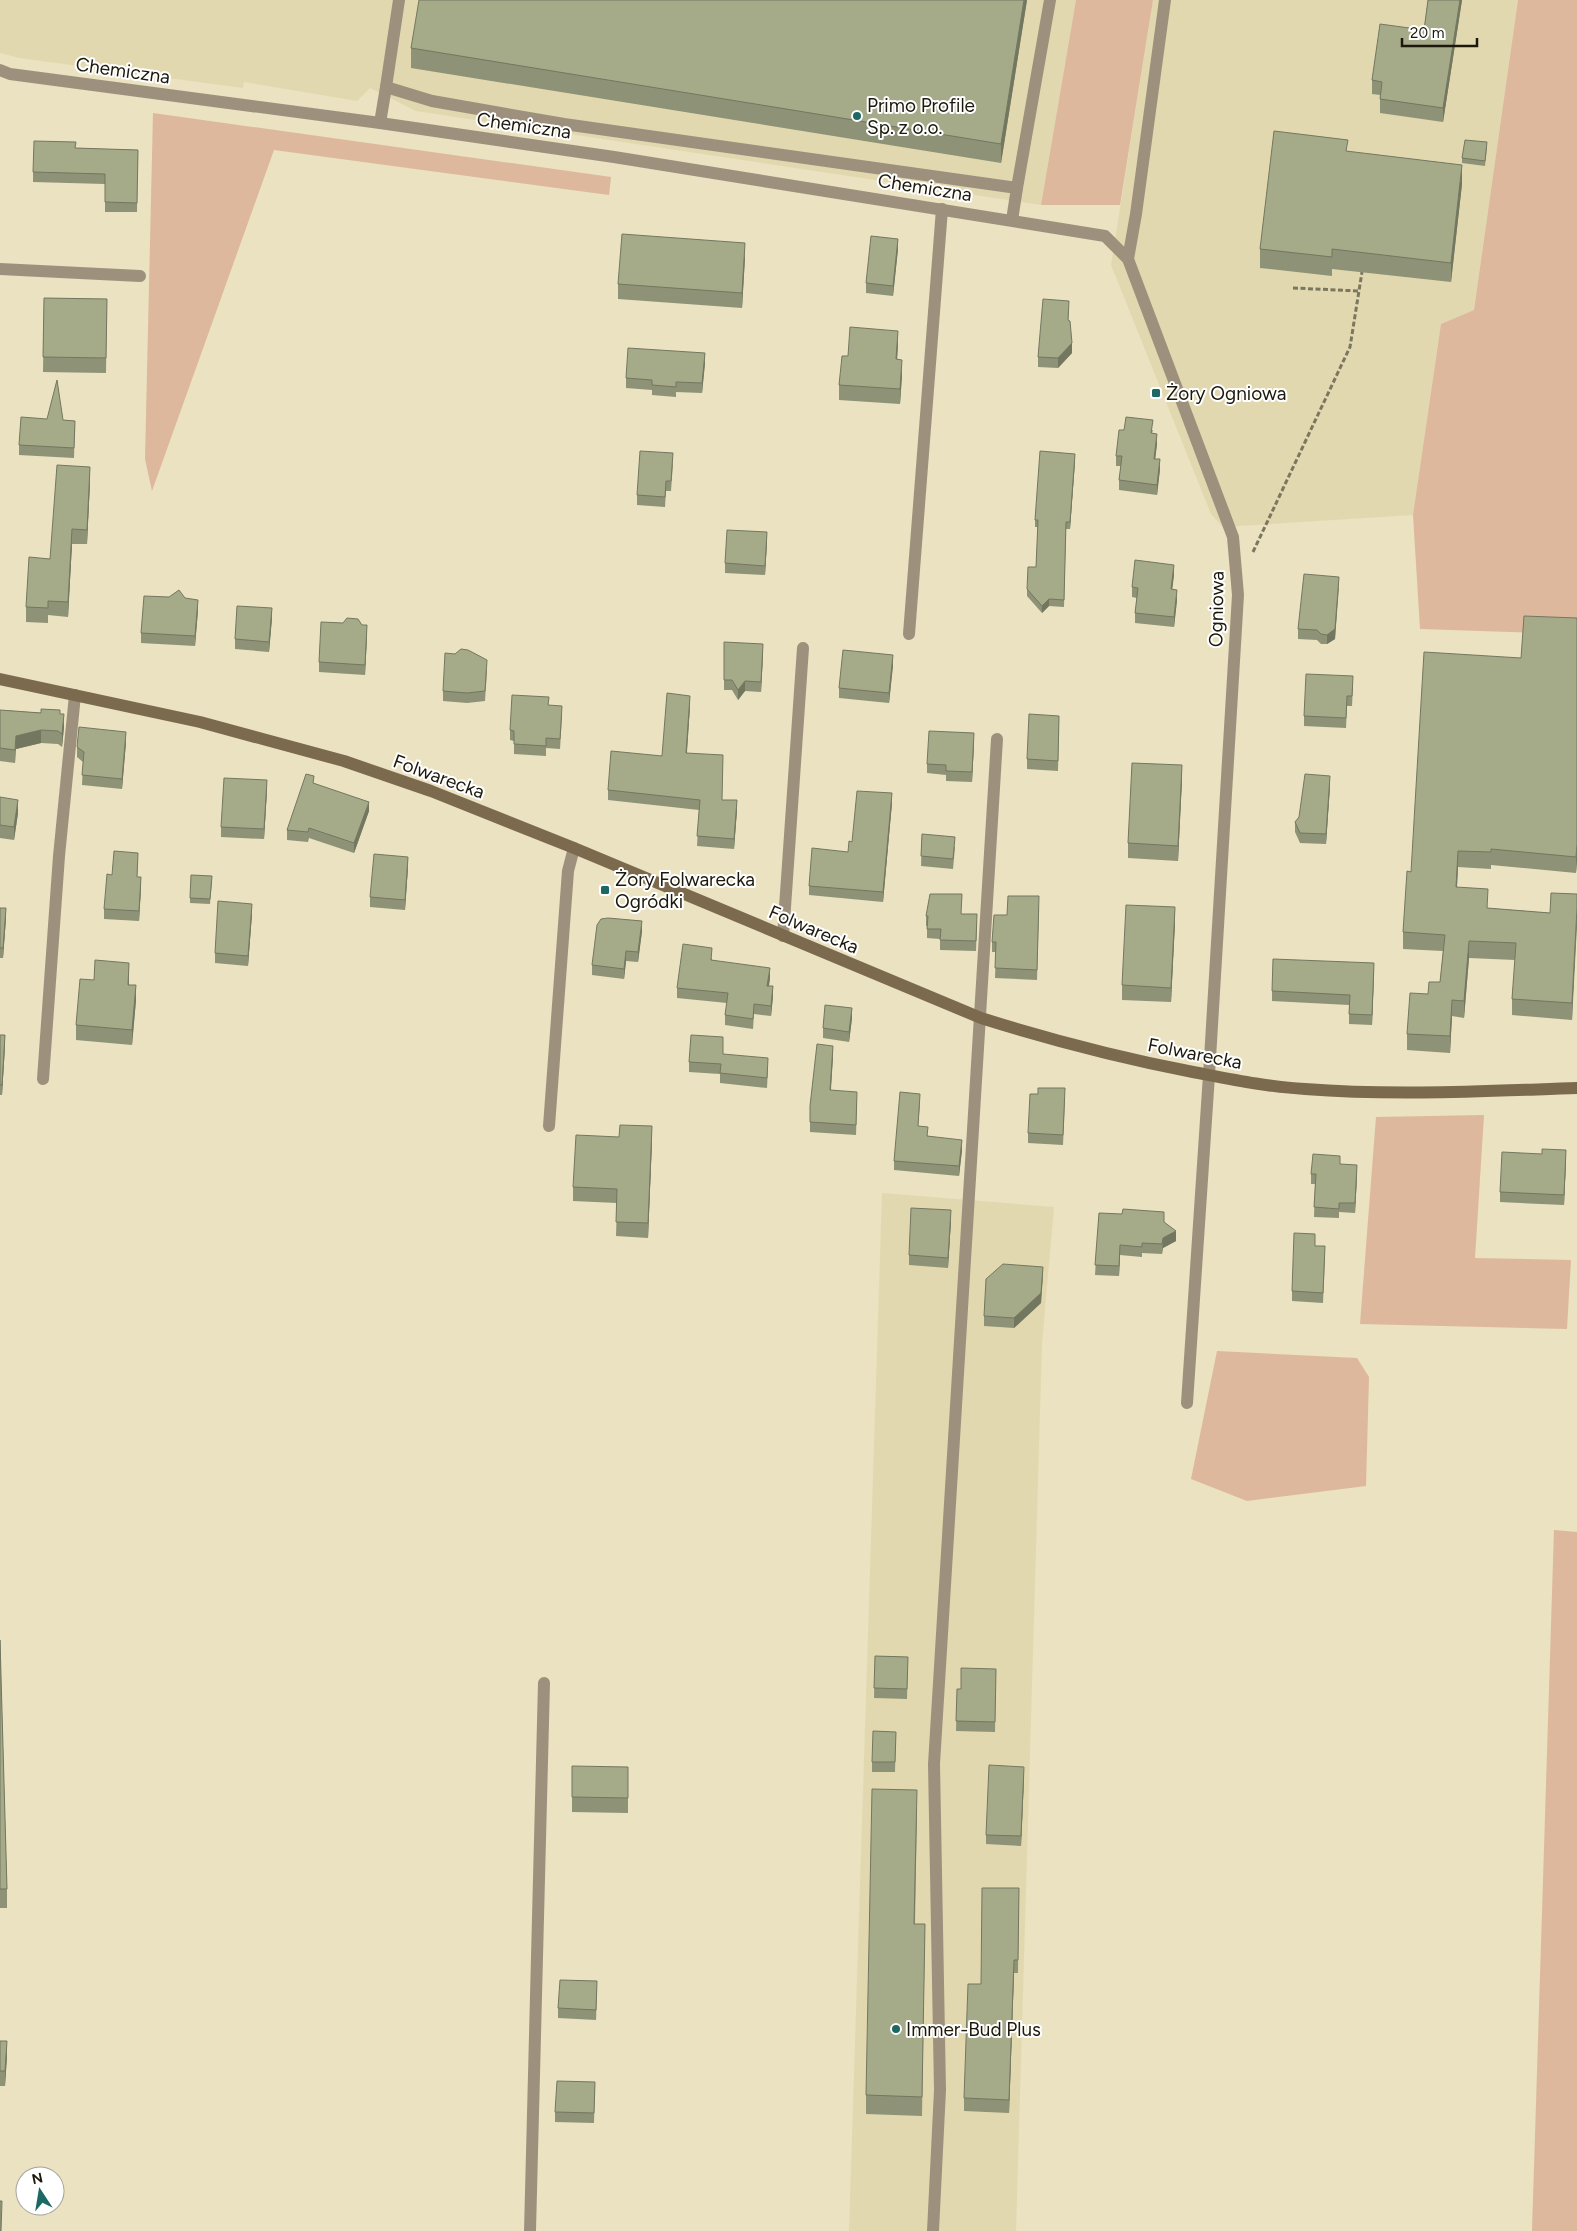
<svg xmlns="http://www.w3.org/2000/svg" width="1577" height="2231" font-family="Figtree,sans-serif">
<rect width="100%" height="100%" fill="#eae2c0"/>
<g fill="#e2d8af">
<path d="M0 0H1076L1041 205 416 111 370 88 357 101 244 82 243 88 19 58 0 53Z"/>
<path d="M1153 0H1518L1474 310 1441 324 1413 515 1223 527 1211 514 1111 265Z"/>
<path d="M882 1193 1054 1207 1042 1344 1016 2231H849Z"/>
</g>
<g fill="#ddb89c">
<path d="M1076 0H1153L1120 205H1041Z"/>
<path d="M1518 0H1577V634L1420 629 1413 515 1441 324 1474 310Z"/>
<path d="M153 113 611 177 609 195 274 150 152 491 145 459Z"/>
<path d="M1484 1115 1475 1258 1571 1260 1567 1329 1360 1324 1376 1117Z"/>
<path d="M1217 1351 1357 1358 1369 1377 1366 1486 1247 1501 1191 1479Z"/>
<path d="M1554 1530 1577 1532V2231H1532Z"/>
</g>
<g fill="none" stroke-linecap="round" stroke-linejoin="round">
<g stroke="#7b765f" stroke-width="3" stroke-dasharray="5 2.5" stroke-linecap="butt">
<path d="M1293 288 1359 291"/>
<path d="M1253 552 1350 347 1362 272"/>
</g>
<g stroke="#9d917e" stroke-width="12">
<path d="M399 0 386 87 432 101 564 124 1017 188 1050 0"/>
<path d="M380 123 386 87"/>
<path d="M1012 220 1017 188"/>
<path d="M1128 259 1136 214 1165 0"/>
<path d="M0 269 140 276"/>
<path d="M909 634 942 209"/>
<path d="M783 936 803 648"/>
<path d="M43 1079 59 856 75 695"/>
<path d="M549 1126 568 871 574 848"/>
<path d="M1187 1403 1209 1075"/>
<path d="M530 2231 544 1683"/>
<path d="M933 2231 940 2090 934 1764 997 739"/>
</g>
<path stroke="#9d917e" stroke-width="12" d="M0 70 10 74 380 123 614 157 1105 236 1128 259 1233 537 1238 595 1209 1075"/>
<path stroke="#7c6a4f" stroke-width="12" d="M0 679 200 722 344 761 431 791 574 848 981 1018C1051 1040 1121 1058 1193 1072 1230 1079 1268 1087 1305 1089 1396 1096 1486 1091 1577 1088"/>
</g>
<g fill="#8e9276">
<path d="M1027 0 1001 163 411 68V48Z"/>
<path d="M1428 0H1462L1443 122 1380 113V95L1372 94V80L1424 30Z"/>
<path d="M1487 147 1485 166 1462 163V158Z"/>
<path d="M75 148 138 150 137 212H105V184L33 182V172Z"/>
<path d="M1348 151 1462 184 1451 282 1332 269V276L1260 268V249Z"/>
<path d="M898 249 893 296 866 293V283Z"/>
<path d="M745 257 742 308 618 299V284Z"/>
<path d="M44 298 107 299 106 373 43 372Z"/>
<path d="M1069 311 1068 321 1072 353 1058 368 1038 367V357Z"/>
<path d="M898 345 897 359 902 375 900 404 839 400V385L848 356Z"/>
<path d="M705 363 702 393 676 392V397L652 395V390L626 388V378Z"/>
<path d="M63 420 75 421 74 458 19 455V445Z"/>
<path d="M1124 430H1153L1152 433 1157 444 1155 459 1160 469 1157 495 1119 490V480L1121 466H1116V456Z"/>
<path d="M1075 461 1070 529H1066L1064 607 1049 606 1042 613 1027 596V589L1036 567 1038 527H1035V520Z"/>
<path d="M673 463 671 491H666L665 507 637 505V495Z"/>
<path d="M90 482 87 544H72L68 617 48 615V623L26 622V607Z"/>
<path d="M767 542 765 575 725 573V563Z"/>
<path d="M1174 575 1172 589 1177 600 1174 627 1135 623V613L1137 598 1132 597V587Z"/>
<path d="M1339 587 1335 639 1327 644H1321L1317 640 1298 639V629Z"/>
<path d="M185 598 198 610 195 646 141 643V633Z"/>
<path d="M272 618 269 652 235 649V639Z"/>
<path d="M1577 618V860L1576 873 1491 865V869L1458 867 1457 887 1488 908 1550 913 1577 894 1572 1020 1512 1015V999L1515 960 1469 958 1464 1018 1452 1016 1450 1053 1407 1050V1034L1428 994 1440 982 1443 951 1403 949V932L1411 872 1521 658Z"/>
<path d="M367 635 365 675 319 672V662Z"/>
<path d="M724 642 763 654 761 692 745 691 738 700 732 690H724Z"/>
<path d="M893 665 889 703 839 698V688Z"/>
<path d="M487 670 485 701 467 703 443 701V691Z"/>
<path d="M1353 686 1352 706H1347L1346 728 1304 726V716Z"/>
<path d="M549 705 562 716 560 749 546 748V756L514 754V741L510 740V730Z"/>
<path d="M690 706 687 753 722 800 737 810 734 849 697 846 699 810 608 800V790L662 756Z"/>
<path d="M0 710 60 714 64 727 62 747 58 744 41 743 16 749 15 763 0 761Z"/>
<path d="M1059 716 1058 771 1027 769V759Z"/>
<path d="M126 742 122 789 82 785 83 762 77 757V747Z"/>
<path d="M974 743 972 782 946 781V775L927 773V764Z"/>
<path d="M1182 779 1178 861 1128 858V843Z"/>
<path d="M314 783 369 811 354 853 309 838 308 842 287 840V830Z"/>
<path d="M1330 786 1326 844 1300 843 1295 832V822Z"/>
<path d="M267 790 264 839 221 837V827Z"/>
<path d="M0 797 18 813 14 840 0 838Z"/>
<path d="M892 803 883 902 809 895V886L848 852 852 842Z"/>
<path d="M922 834 955 847 953 869 921 866Z"/>
<path d="M138 863 137 877 141 887 139 921 104 919V909L112 875Z"/>
<path d="M408 867 405 910 370 907V897Z"/>
<path d="M212 881 210 904 190 903V898Z"/>
<path d="M1039 906 1037 980 995 978 996 952H992V942L1007 915Z"/>
<path d="M0 908 6 918 3 958H0Z"/>
<path d="M252 914 248 966 215 963V953Z"/>
<path d="M962 914 977 924 976 951 940 950V939L927 938V926H926V916Z"/>
<path d="M1175 922 1171 1002 1122 1000V985Z"/>
<path d="M642 931 638 962 626 961 624 979 592 975V965Z"/>
<path d="M712 958V960L770 978 769 986 773 996 771 1016 754 1014 753 1029 725 1025V1015L727 1003 677 998V988Z"/>
<path d="M1374 973 1372 1025 1349 1024V1005L1272 1001V991Z"/>
<path d="M129 978V985L136 1000 132 1045 76 1040V1025L94 980Z"/>
<path d="M852 1018 849 1042 823 1038V1028Z"/>
<path d="M0 1035 5 1045 2 1095H0Z"/>
<path d="M723 1054 768 1068 767 1088 720 1083V1074L689 1072V1062Z"/>
<path d="M833 1056 831 1090 857 1102 856 1135 810 1132V1106Z"/>
<path d="M1065 1098 1063 1145 1028 1143V1133Z"/>
<path d="M920 1104 918 1126 928 1136 962 1150 959 1176 894 1170V1161Z"/>
<path d="M652 1141 648 1238 616 1236 617 1203 573 1201V1187Z"/>
<path d="M1542 1154 1566 1160 1564 1205 1500 1202V1192Z"/>
<path d="M1340 1164 1357 1175 1355 1213 1339 1212V1218L1314 1217 1315 1184H1311V1174Z"/>
<path d="M1099 1213 1164 1222 1176 1241 1163 1248 1162 1254 1142 1253V1257L1120 1255 1119 1276 1095 1275Z"/>
<path d="M951 1220 948 1268 909 1265V1255Z"/>
<path d="M1315 1246 1325 1256 1323 1303 1292 1301V1291Z"/>
<path d="M1043 1277 1041 1303 1014 1328 984 1326V1316Z"/>
<path d="M0 1640 7 1889V1908H0Z"/>
<path d="M875 1656 908 1657 907 1699 874 1698Z"/>
<path d="M996 1669 995 1732 956 1731 957 1689H961Z"/>
<path d="M896 1732 895 1772H872V1762Z"/>
<path d="M628 1767V1813L572 1812V1797Z"/>
<path d="M1024 1777 1021 1846 986 1844V1835Z"/>
<path d="M917 1809 915 1924H925L922 2116 866 2114V2095Z"/>
<path d="M1019 1888 1018 1973H1014L1009 2113 964 2111V2098L981 1984Z"/>
<path d="M597 1991 596 2020 558 2018V2008Z"/>
<path d="M0 2041 7 2056 5 2086H0Z"/>
<path d="M595 2082 594 2123 555 2122V2112Z"/>
</g>
<g fill="#747760">
<path d="M1024 0H1027L1001 163V144Z"/>
<path d="M1460 0H1462L1443 122V108Z"/>
<path d="M1462 165V184L1451 282V263Z"/>
<path d="M898 239V249L893 296V286Z"/>
<path d="M745 243V257L742 308V293Z"/>
<path d="M898 331V345L896 374V359Z"/>
<path d="M1072 343V353L1058 368V358Z"/>
<path d="M705 353V363L702 393V383Z"/>
<path d="M902 360V375L900 404V389Z"/>
<path d="M1157 434V444L1154 469V459Z"/>
<path d="M1075 454V461L1070 529V522Z"/>
<path d="M1160 459V469L1157 495V485Z"/>
<path d="M90 467V482L87 544V530Z"/>
<path d="M72 529V544L68 617V602Z"/>
<path d="M767 532V542L765 575V566Z"/>
<path d="M1174 565V575L1171 599V589Z"/>
<path d="M1339 577 1335 639 1327 644V635Z"/>
<path d="M1177 590V600L1174 627V617Z"/>
<path d="M1049 599V606L1042 613V606Z"/>
<path d="M198 600V610L195 646V636Z"/>
<path d="M272 608V618L269 652V642Z"/>
<path d="M367 625V635L365 675V665Z"/>
<path d="M763 644V654L761 692V682Z"/>
<path d="M893 655V665L889 703V693Z"/>
<path d="M745 681V691L738 700V690Z"/>
<path d="M690 696V706L686 763V753Z"/>
<path d="M64 714V727L62 747V734Z"/>
<path d="M41 730V743L16 749 15 763 16 736Z"/>
<path d="M126 732V742L122 789V779Z"/>
<path d="M974 733V743L972 782V772Z"/>
<path d="M1182 765V779L1178 861V846Z"/>
<path d="M1330 776V786L1326 844V834Z"/>
<path d="M267 780V790L264 839V829Z"/>
<path d="M892 793V803L883 902V892Z"/>
<path d="M18 800V813L14 840V827Z"/>
<path d="M737 800V810L734 849V839Z"/>
<path d="M369 802V811L354 853V843Z"/>
<path d="M1577 844V860L1576 873V857Z"/>
<path d="M1458 851V867L1456 903V887Z"/>
<path d="M408 857V867L405 910V900Z"/>
<path d="M141 877V887L139 921V911Z"/>
<path d="M252 904V914L248 966V956Z"/>
<path d="M1175 907V922L1171 1002V988Z"/>
<path d="M6 908V918L3 958V948Z"/>
<path d="M1577 908V925L1572 1020V1003Z"/>
<path d="M642 921V931L638 962V952Z"/>
<path d="M1469 941V958L1464 1018V1001Z"/>
<path d="M626 951V961L624 979V969Z"/>
<path d="M129 963V978L128 999V985Z"/>
<path d="M1374 963V973L1372 1025V1015Z"/>
<path d="M770 968V978L767 996V986Z"/>
<path d="M136 985V1000L132 1045V1030Z"/>
<path d="M773 986V996L771 1016V1006Z"/>
<path d="M1452 1000V1016L1450 1053V1036Z"/>
<path d="M852 1008V1018L849 1042V1032Z"/>
<path d="M5 1035V1045L2 1095V1085Z"/>
<path d="M833 1046V1056L830 1100V1090Z"/>
<path d="M652 1126V1141L648 1238V1223Z"/>
<path d="M962 1140V1150L959 1176V1166Z"/>
<path d="M1566 1150V1160L1564 1205V1195Z"/>
<path d="M1357 1165V1175L1355 1213V1203Z"/>
<path d="M951 1210V1220L948 1268V1258Z"/>
<path d="M1176 1231V1241L1163 1248 1162 1254 1163 1238Z"/>
<path d="M1120 1245V1255L1119 1276V1266Z"/>
<path d="M1043 1267 1041 1303 1014 1328V1318Z"/>
<path d="M1024 1767V1777L1021 1846V1836Z"/>
<path d="M1014 1960V1973L1009 2113V2100Z"/>
<path d="M7 2041V2056L5 2086V2071Z"/>
</g>
<g fill="#a5aa89" stroke="#747760">
<path d="M419 0H1024L1001 144 411 48Z"/>
<path d="M1428 0H1460L1443 108 1380 99 1382 82 1372 80 1380 24 1424 30Z"/>
<path d="M1274 131 1348 140 1346 151 1462 165 1451 263 1332 249V257L1260 249Z"/>
<path d="M1465 140 1487 142 1485 161 1462 158Z"/>
<path d="M34 141 76 142 75 148 138 150 137 203 105 202V174L33 172Z"/>
<path d="M622 234 745 243 742 293 618 284Z"/>
<path d="M871 236 898 239 893 286 866 283Z"/>
<path d="M44 298 107 299 106 358 43 357Z"/>
<path d="M1043 299 1069 301 1068 320 1070 321 1072 343 1058 358 1038 357Z"/>
<path d="M850 327 898 331 896 359 902 360 900 389 839 385 842 356H848Z"/>
<path d="M628 348 705 353 702 383 676 382V387L652 385V380L626 378Z"/>
<path d="M57 380 63 420 75 421 74 448 19 445 21 417 47 419Z"/>
<path d="M1126 417 1153 420 1151 433 1157 434 1154 459H1160L1157 485 1119 480 1122 456H1116L1119 430H1124Z"/>
<path d="M640 451 673 453 671 481H666L665 497 637 495Z"/>
<path d="M1040 451 1075 454 1070 522H1066L1064 600 1049 599 1042 606 1027 589 1028 567H1036L1038 520H1035Z"/>
<path d="M57 465 90 467 87 530 72 529 68 602 48 601V608L26 607 29 557 50 559Z"/>
<path d="M727 530 767 532 765 566 725 563Z"/>
<path d="M1135 560 1174 565 1171 589 1177 590 1174 617 1135 613 1138 588 1132 587Z"/>
<path d="M1304 574 1339 577 1335 629 1327 635 1321 634 1317 630 1298 629Z"/>
<path d="M179 590 185 598 198 600 195 636 141 633 144 596 169 597Z"/>
<path d="M237 606 272 608 269 642 235 639Z"/>
<path d="M1524 616 1577 618V844L1576 857 1491 849V852L1458 851 1456 887 1488 889 1487 908 1550 913 1551 893 1577 894V908L1572 1003 1512 999 1516 943 1469 941 1464 1001 1452 1000 1450 1036 1407 1034 1410 993 1428 994 1429 982H1440L1445 935 1403 932 1407 871 1411 872 1424 652 1521 658Z"/>
<path d="M347 618 358 619 362 625H367L365 665 319 662 321 622 343 623Z"/>
<path d="M724 642 763 644 761 682 745 681 738 690 732 680H724Z"/>
<path d="M461 649 468 650 487 660 485 691 467 693 443 691 445 653 455 654Z"/>
<path d="M843 650 893 655 889 693 839 688Z"/>
<path d="M1306 674 1353 676 1352 696H1347L1346 718 1304 716Z"/>
<path d="M667 693 690 696 686 753 723 755 722 800H737L734 839 697 836 700 800 608 790 611 751 662 756Z"/>
<path d="M512 695 549 697 548 705 562 706 560 739 546 738V746L514 744V731L510 730Z"/>
<path d="M41 709 60 710V714H64L62 734 58 731 41 730 16 736 15 750 0 748V710L41 713Z"/>
<path d="M1029 714 1059 716 1058 761 1027 759Z"/>
<path d="M79 727 126 732 122 779 82 775 84 752 77 747Z"/>
<path d="M929 731 974 733 972 772 946 771V765L927 764Z"/>
<path d="M1132 763 1182 765 1178 846 1128 843Z"/>
<path d="M306 774 314 776 313 783 369 802 354 843 309 828 308 832 287 830Z"/>
<path d="M1305 774 1330 776 1326 834 1300 833 1295 822 1299 817Z"/>
<path d="M224 778 267 780 264 829 221 827Z"/>
<path d="M857 791 892 793 883 892 809 886 812 848 848 852 849 841 852 842Z"/>
<path d="M0 797 18 800 14 827 0 825Z"/>
<path d="M922 834 955 837 953 859 921 856Z"/>
<path d="M114 851 138 853 137 877H141L139 911 104 909 107 874 112 875Z"/>
<path d="M374 854 408 857 405 900 370 897Z"/>
<path d="M191 875 212 876 210 899 190 898Z"/>
<path d="M930 894H962L961 914H977L976 941 940 940 941 929H927L928 916H926Z"/>
<path d="M1008 896H1039L1037 970 995 968 996 942H992L994 915H1007Z"/>
<path d="M218 901 252 904 248 956 215 953Z"/>
<path d="M1126 905 1175 907 1171 988 1122 985Z"/>
<path d="M0 908H6L3 948H0Z"/>
<path d="M608 918 642 921 638 952 626 951 624 969 592 965 597 925 601 919Z"/>
<path d="M683 944 712 948 711 960 770 968 767 986H773L771 1006 754 1004 753 1019 725 1015 728 993 677 988Z"/>
<path d="M1273 959 1374 963 1372 1015 1349 1014 1350 995 1272 991Z"/>
<path d="M95 960 129 963 128 985H136L132 1030 76 1025 80 979 94 980Z"/>
<path d="M825 1005 852 1008 849 1032 823 1028Z"/>
<path d="M0 1035H5L2 1085H0Z"/>
<path d="M691 1035 723 1037V1054L768 1058 767 1078 720 1073 721 1064 689 1062Z"/>
<path d="M817 1044 833 1046 830 1090 857 1092 856 1125 810 1122V1106Z"/>
<path d="M1038 1088H1065L1063 1135 1028 1133 1030 1094H1038Z"/>
<path d="M900 1092 920 1094 918 1126 928 1127 927 1136 962 1140 959 1166 894 1161Z"/>
<path d="M620 1125 652 1126 648 1223 616 1222 617 1189 573 1187 576 1135 619 1137Z"/>
<path d="M1542 1149 1566 1150 1564 1195 1500 1192 1502 1152 1542 1154Z"/>
<path d="M1313 1154 1340 1156V1164L1357 1165 1355 1203H1339V1209L1314 1207 1316 1174H1311Z"/>
<path d="M911 1208 951 1210 948 1258 909 1255Z"/>
<path d="M1123 1209 1164 1212V1222L1176 1231 1163 1238 1162 1244 1142 1243V1247L1120 1245 1119 1266 1095 1265 1099 1213 1122 1214Z"/>
<path d="M1294 1233 1315 1234V1246H1325L1323 1293 1292 1291Z"/>
<path d="M1003 1264 1043 1267 1041 1293 1014 1318 984 1316 986 1279Z"/>
<path d="M0 1640 7 1889H0Z"/>
<path d="M875 1656 908 1657 907 1689 874 1688Z"/>
<path d="M961 1668 996 1669 995 1722 956 1721 957 1689H961Z"/>
<path d="M873 1731 896 1732 895 1762H872Z"/>
<path d="M989 1765 1024 1767 1021 1836 986 1835Z"/>
<path d="M572 1766 628 1767V1798L572 1797Z"/>
<path d="M872 1789 917 1790 914 1924H925L922 2097 866 2095Z"/>
<path d="M982 1888H1019L1018 1960H1014L1009 2100 964 2098 968 1984H981Z"/>
<path d="M560 1980 597 1981 596 2010 558 2008Z"/>
<path d="M0 2041H7L5 2071H0Z"/>
<path d="M557 2081 595 2082 594 2113 555 2112Z"/>
<path d="M0 2201H2L1 2231H0Z"/>
</g>
<g fill="#1c6863" stroke="#fff" stroke-width="2">
<circle cx="857" cy="116" r="5"/>
<rect x="1151" y="388" width="10" height="10" rx="2.5"/>
<rect x="600" y="885" width="10" height="10" rx="2.5"/>
<circle cx="896" cy="2029" r="5"/>
</g>
<g text-anchor="middle" stroke-width="4" stroke-linejoin="round" paint-order="stroke">
<g font-size="19" fill="#1c190c" stroke="#fff">
<text transform="translate(123 70) rotate(8)" y="7">Chemiczna</text>
<text transform="translate(524 125) rotate(8)" y="7">Chemiczna</text>
<text transform="translate(925 187) rotate(9)" y="7">Chemiczna</text>
<text transform="translate(1216 609) rotate(-89)" y="7">Ogniowa</text>
<text transform="translate(439 776) rotate(20)" y="7">Folwarecka</text>
<text transform="translate(814 929) rotate(23)" y="7">Folwarecka</text>
<text transform="translate(1195 1053) rotate(11)" y="7">Folwarecka</text>
</g>
<g font-size="19" fill="#1c190c" stroke="#fff" text-anchor="start">
<text x="867" y="112">Primo Profile<tspan x="867" dy="22">Sp. z o.o.</tspan></text>
<text x="1166" y="400">Żory Ogniowa</text>
<text x="615" y="886">Żory Folwarecka<tspan x="615" dy="22">Ogródki</tspan></text>
<text x="906" y="2036">Immer-Bud Plus</text>
</g>
</g>
<g transform="translate(40 2191) rotate(348)"><circle r="24" fill="#ffffff" stroke="#a4a39e"/>
<path d="M0-4L9 19L0 12L-9 19Z" fill="#1c6863"/>
<text y="-8" font-size="14" font-weight="bold" text-anchor="middle" fill="#1c190c">N</text>
</g>
<path d="M1402 38v8h75v-8" fill="none" stroke="#1c190c" stroke-width="2.5"/>
<text x="1410" y="38" font-size="15" fill="#1c190c" stroke="#ffffff" stroke-width="4" paint-order="stroke">20 m</text>
</svg>
